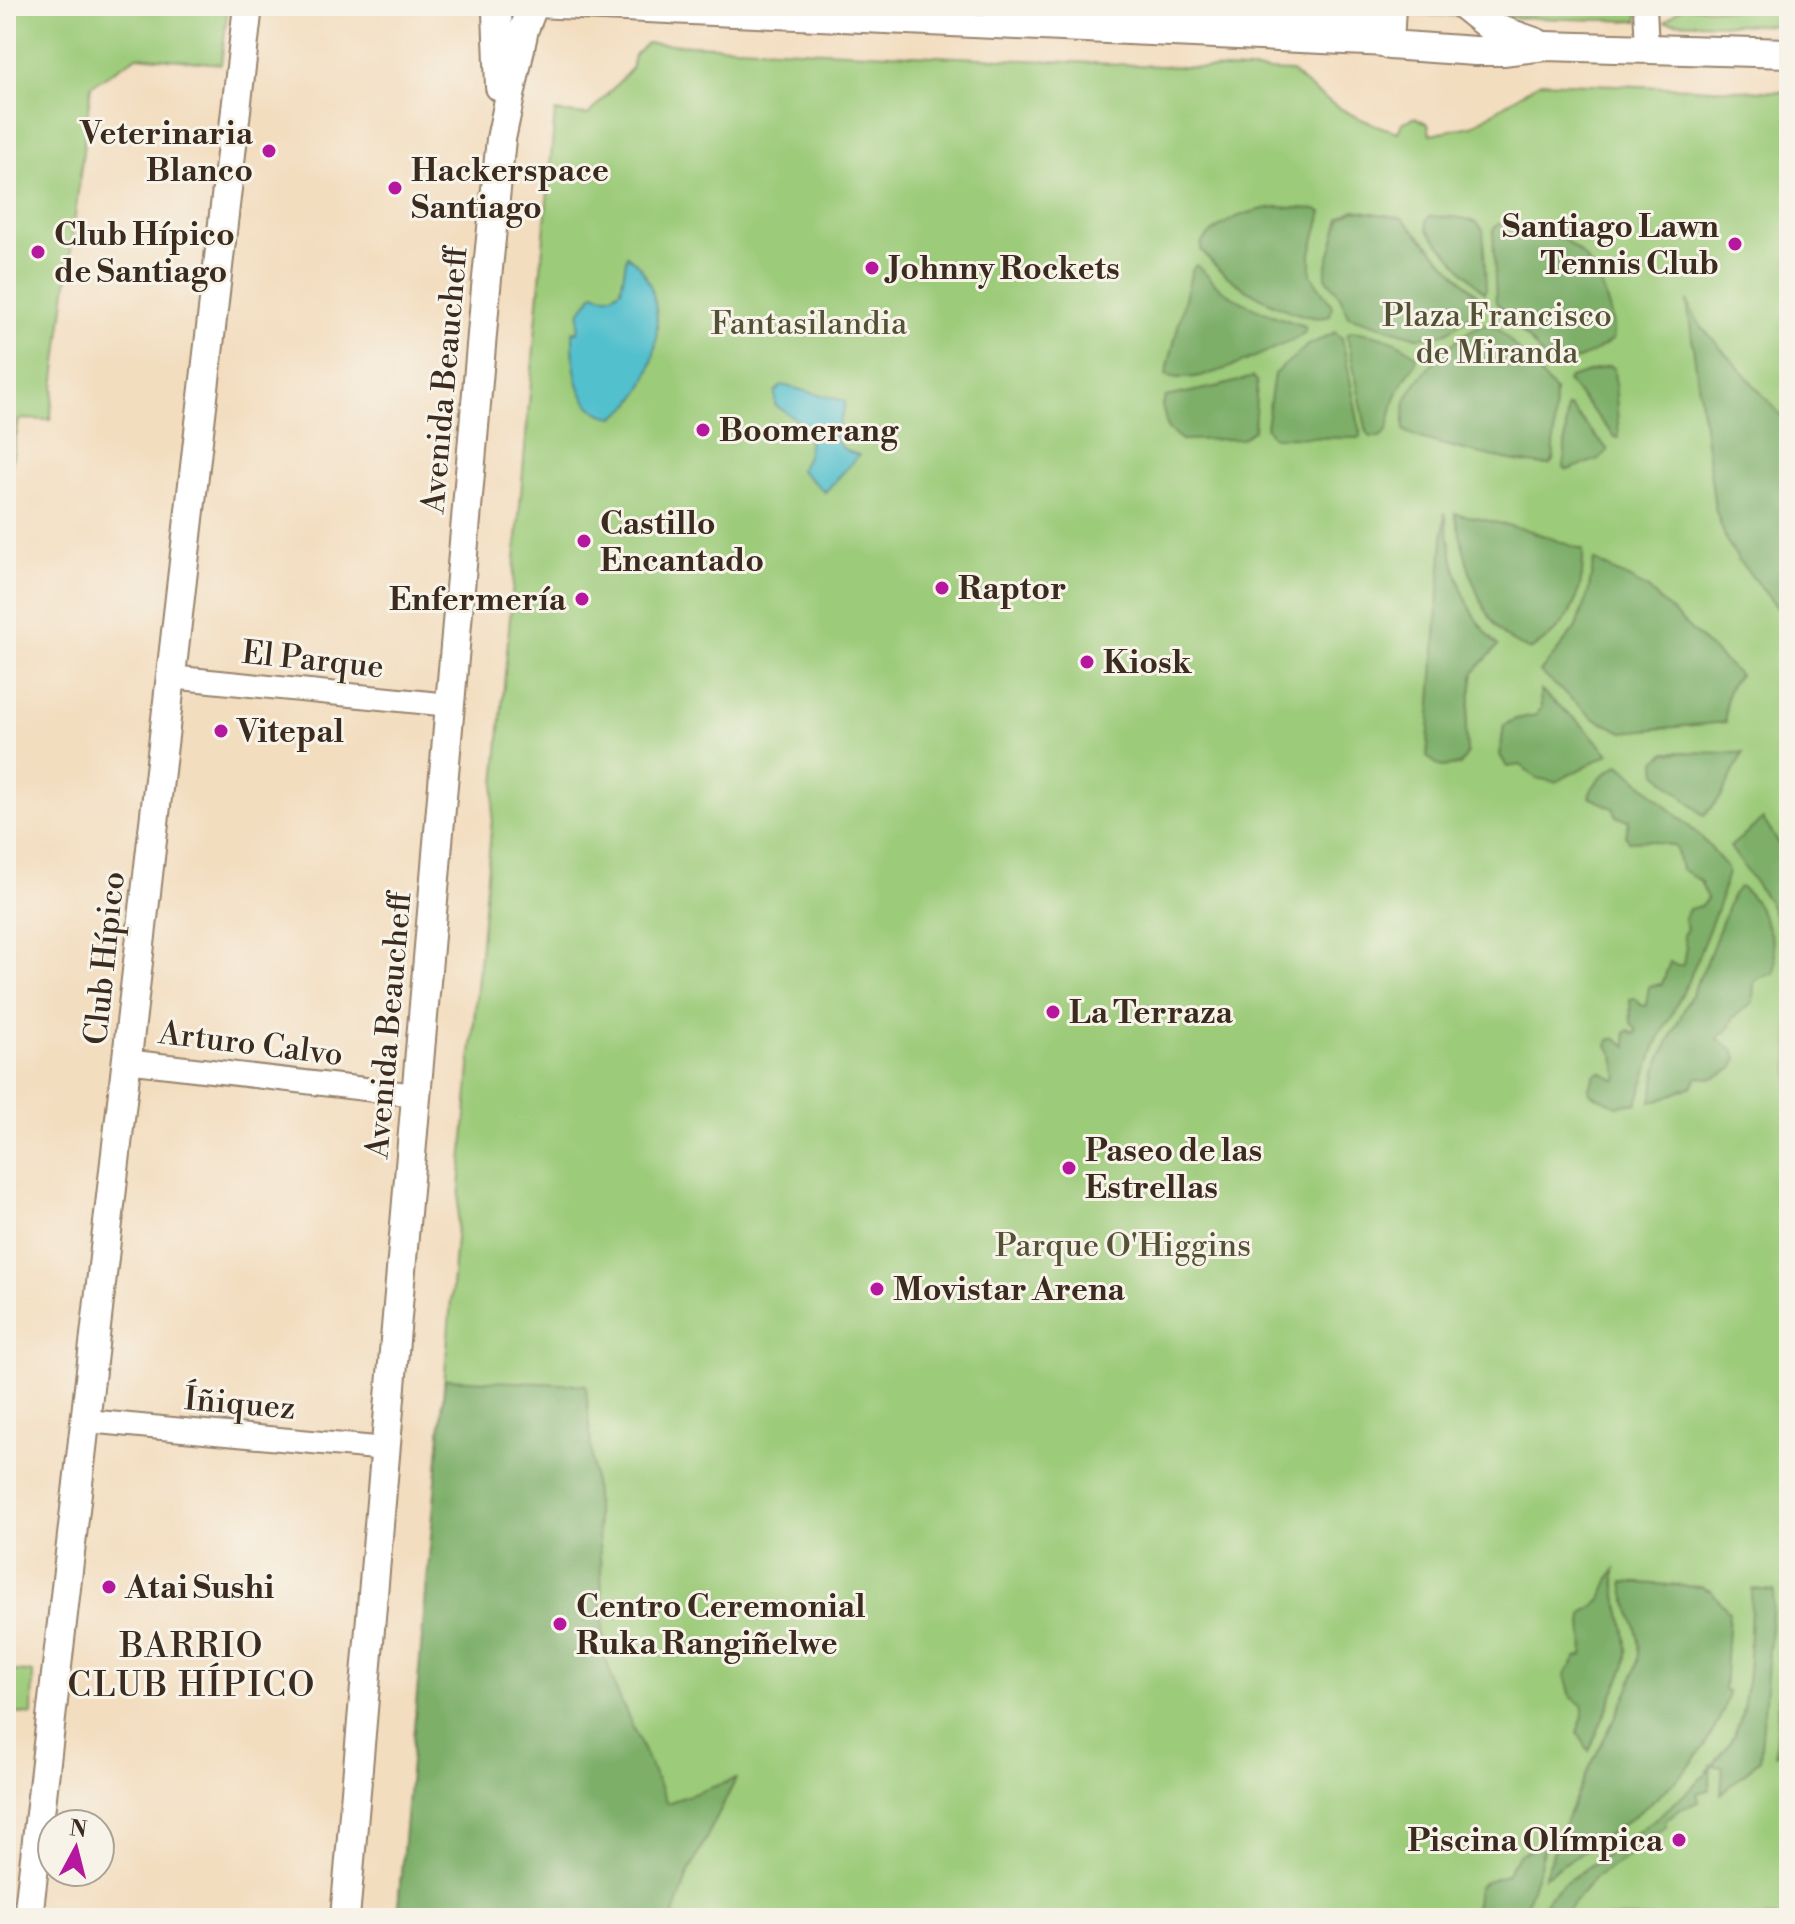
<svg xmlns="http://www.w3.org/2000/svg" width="1795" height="1924" font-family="'Libre Bodoni',serif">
<rect width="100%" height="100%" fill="#f7f3e8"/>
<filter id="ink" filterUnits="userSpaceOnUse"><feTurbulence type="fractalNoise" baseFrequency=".0125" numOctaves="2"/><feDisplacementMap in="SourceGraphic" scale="16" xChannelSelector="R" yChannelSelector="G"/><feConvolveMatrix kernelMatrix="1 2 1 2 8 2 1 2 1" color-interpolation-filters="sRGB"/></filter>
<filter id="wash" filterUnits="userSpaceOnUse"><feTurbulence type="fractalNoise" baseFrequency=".006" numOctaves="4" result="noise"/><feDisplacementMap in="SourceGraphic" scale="32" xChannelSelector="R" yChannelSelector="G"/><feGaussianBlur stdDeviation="1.8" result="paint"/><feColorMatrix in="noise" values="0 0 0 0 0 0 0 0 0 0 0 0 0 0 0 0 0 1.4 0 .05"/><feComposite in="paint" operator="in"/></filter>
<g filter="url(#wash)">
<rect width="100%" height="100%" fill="#f3ddbf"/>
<g fill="#9ccb79" stroke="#6c7a4c" stroke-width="2">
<path d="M6 6H228L221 64 137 56 91 86 50 420 19 419 6 495Z"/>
<path d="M1281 6H1638V21L1281 11Z"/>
<path d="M1682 7 1789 12V26L1665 22Z"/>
<path d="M647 43 1292 72C1323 102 1357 121 1398 132L1402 123 1415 117 1428 124 1430 134 1472 126 1540 82 1789 92V1918H397L420 1680 470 1066 555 112 588 115 631 69 634 55Z"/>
<path d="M6 1670 33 1673 32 1715 6 1712Z"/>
</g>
<g fill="#7daf69" stroke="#5c6c44" stroke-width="2">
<path d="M1277 207 1316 209 1322 212 1311 253V275L1332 306 1330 316C1304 325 1243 290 1223 273 1215 266 1208 258 1201 250L1202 242C1224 219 1246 211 1277 207Z"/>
<path d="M1355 210 1402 218 1480 298 1478 309C1456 327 1447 338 1417 337L1348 316 1340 296 1326 277V269L1340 218Z"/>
<path d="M1430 216C1447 218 1473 214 1483 230L1486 289 1484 293 1427 230 1426 220Z"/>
<path d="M1498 224C1555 227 1590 244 1607 302 1611 315 1615 327 1612 340 1597 351 1567 369 1548 362L1496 302 1493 230Z"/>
<path d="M1196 265C1206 272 1213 284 1224 291 1249 308 1276 317 1305 326V332L1297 338C1266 351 1197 389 1166 375L1192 270Z"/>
<path d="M1687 301 1699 324 1789 424V622L1739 561 1726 540 1715 508Z"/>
<path d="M1489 324 1499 329 1555 391 1554 453 1553 461 1549 465C1530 466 1414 441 1404 430 1404 419 1403 409 1407 399 1417 376 1464 325 1489 324Z"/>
<path d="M1351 331C1374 334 1400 339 1417 357 1416 367 1409 371 1404 380 1392 399 1393 412 1387 431L1380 437H1371L1367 433 1347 335Z"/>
<path d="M1335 332 1342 338 1361 436 1359 438 1273 437 1266 427 1274 374 1307 346Z"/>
<path d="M1608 366 1614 368 1619 438 1615 437 1567 381 1570 378Z"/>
<path d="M1253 377 1257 381 1254 430 1241 439 1182 440 1168 429 1162 406 1166 397 1220 386Z"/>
<path d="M1567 407 1571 408 1608 450 1599 459 1568 470 1564 468Z"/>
<path d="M1445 512C1451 560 1462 611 1498 646L1474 672 1466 729 1467 754 1460 765 1441 767 1427 757Z"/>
<path d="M1455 513 1528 530 1583 550C1584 595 1571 627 1530 650 1520 645 1506 640 1499 630 1473 599 1464 551 1455 513Z"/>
<path d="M1594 560 1647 588 1739 675C1725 689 1725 702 1726 722L1623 732 1593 718 1540 672 1575 629 1588 594Z"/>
<path d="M1540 690 1581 724 1609 754 1556 782 1536 778 1521 765 1507 767 1500 755 1504 725 1516 719 1536 715 1541 708Z"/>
<path d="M1666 752 1743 753 1721 797 1704 816 1657 773 1656 761Z"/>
<path d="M1620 764 1703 839 1726 866 1728 872 1720 901 1689 980 1655 1047 1637 1103 1616 1106 1590 1093 1589 1087 1595 1074 1601 1072 1616 1080 1618 1077 1614 1056 1608 1045 1609 1040 1616 1038 1627 1046 1625 1033 1629 1030 1635 1034 1637 1031 1631 1022 1630 999 1635 998 1641 1005 1646 1006 1649 986 1662 984 1670 962 1677 966 1683 965 1686 947 1683 935 1687 929 1684 920 1689 909 1700 906 1707 899 1700 881 1681 869 1676 847 1649 840 1629 841 1626 836 1629 820 1617 817 1613 808 1589 797C1592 783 1607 771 1620 764Z"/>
<path d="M1763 819 1789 859V947L1768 901 1730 847Z"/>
<path d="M1739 887C1760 895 1781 952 1774 973L1759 978 1754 983 1753 1002 1733 1018 1728 1030 1719 1036 1718 1039 1734 1051 1737 1058 1732 1069 1713 1078 1697 1077 1692 1086C1678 1092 1666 1098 1651 1102L1659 1062 1706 964 1732 896Z"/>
<path d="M445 1379 586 1385 601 1569 604 1653 616 1690 667 1803 736 1779 688 1874 673 1918H397Z"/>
<path d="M1615 1569C1613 1603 1632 1632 1626 1665L1589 1751 1577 1732 1584 1714 1582 1705 1571 1697 1565 1675 1577 1657 1583 1656C1586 1640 1579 1627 1584 1612 1610 1600 1601 1590 1615 1569Z"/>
<path d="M1623 1582 1701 1587 1711 1591 1729 1612 1724 1690 1728 1691 1727 1699C1701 1784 1613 1830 1544 1877 1559 1836 1575 1796 1595 1757 1609 1727 1635 1687 1639 1654 1642 1629 1625 1607 1623 1582Z"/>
<path d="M1752 1589 1774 1591 1760 1760 1721 1794 1723 1767 1711 1765 1709 1790 1697 1793 1699 1802 1681 1809 1665 1820 1666 1827 1636 1844 1640 1849 1595 1877 1561 1918H1535L1549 1897 1563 1884C1616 1847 1728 1779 1742 1712 1751 1673 1749 1629 1752 1589Z"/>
<path d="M1779 1688 1789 1689V1751L1775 1754Z"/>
<path d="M1545 1837 1540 1866 1521 1918H1471C1486 1889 1462 1887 1506 1875L1518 1855 1534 1848Z"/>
</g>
<g fill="#53c0cd" stroke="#477576" stroke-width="2">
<path d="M627 255C670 285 663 368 630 405 626 410 620 413 615 417 573 413 573 363 573 331L578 332 580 312 594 293C606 298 612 297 621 289Z"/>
<path d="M782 385 845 401C846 420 818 445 859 455L825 492 800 470C821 434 804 424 775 405V392Z"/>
</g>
</g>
<g filter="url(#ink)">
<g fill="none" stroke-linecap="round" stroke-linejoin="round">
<defs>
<g id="minor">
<path d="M536 6 1389 45"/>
<path d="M990 6 1389 25"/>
<path d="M1645 6 1647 49"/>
<path d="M170 677 450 705"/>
<path d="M126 1061 416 1095"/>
<path d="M87 1421 386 1449"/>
</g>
<g id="major">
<path d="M1391 6 1389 45 1475 51H1503L1545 46 1789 53"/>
<path d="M1464 6 1489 26 1537 43"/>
<path d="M497 12 500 87"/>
<path d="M28 1918 248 6"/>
<path d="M345 1918 486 288 501 139 524 29 530 14"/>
</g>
</defs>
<use href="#minor" stroke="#97846e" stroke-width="26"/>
<use href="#major" stroke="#97846e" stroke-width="32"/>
<use href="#minor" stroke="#fff" stroke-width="22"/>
<use href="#major" stroke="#fff" stroke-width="28"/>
</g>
</g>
<g fill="#b5179e" stroke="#f7f3e8" stroke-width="3">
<circle cx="269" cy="151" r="8"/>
<circle cx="395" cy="188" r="8"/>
<circle cx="1735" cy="244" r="8"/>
<circle cx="38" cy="252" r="8"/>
<circle cx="872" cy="268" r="8"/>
<circle cx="703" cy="430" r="8"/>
<circle cx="584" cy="541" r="8"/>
<circle cx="942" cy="588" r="8"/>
<circle cx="582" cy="599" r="8"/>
<circle cx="1087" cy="662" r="8"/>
<circle cx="221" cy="731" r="8"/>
<circle cx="1053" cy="1012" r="8"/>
<circle cx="1069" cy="1168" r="8"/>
<circle cx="877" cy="1289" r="8"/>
<circle cx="109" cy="1587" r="8"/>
<circle cx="560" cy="1624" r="8"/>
<circle cx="1679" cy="1840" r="8"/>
</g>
<g text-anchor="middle" stroke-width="6" stroke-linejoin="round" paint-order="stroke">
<g font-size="32" font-weight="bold" fill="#3b2a1e" stroke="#f7f3e8" text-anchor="start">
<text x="253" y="144" text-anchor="end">Veterinaria<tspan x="253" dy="37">Blanco</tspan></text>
<text x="411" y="181">Hackerspace<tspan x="411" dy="37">Santiago</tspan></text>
<text x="1719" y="237" text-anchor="end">Santiago Lawn<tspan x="1719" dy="37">Tennis Club</tspan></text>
<text x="54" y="245">Club Hípico<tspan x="54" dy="37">de Santiago</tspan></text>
<text x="888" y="279">Johnny Rockets</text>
<text x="719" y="441">Boomerang</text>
<text x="600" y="534">Castillo<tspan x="600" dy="37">Encantado</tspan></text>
<text x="958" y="599">Raptor</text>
<text x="566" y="610" text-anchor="end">Enfermería</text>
<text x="1103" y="673">Kiosk</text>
<text x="237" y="742">Vitepal</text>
<text x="1069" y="1023">La Terraza</text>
<text x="1085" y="1161">Paseo de las<tspan x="1085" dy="37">Estrellas</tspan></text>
<text x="893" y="1300">Movistar Arena</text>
<text x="125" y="1598">Atai Sushi</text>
<text x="576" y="1617">Centro Ceremonial<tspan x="576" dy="37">Ruka Rangiñelwe</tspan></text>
<text x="1663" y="1851" text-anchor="end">Piscina Olímpica</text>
</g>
<g font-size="32" fill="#535235" stroke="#f7f3e8">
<text x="1497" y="326">Plaza Francisco<tspan x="1497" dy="37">de Miranda</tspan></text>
<text x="809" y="334">Fantasilandia</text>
<text x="1123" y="1256">Parque O'Higgins</text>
</g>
<g font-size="32" fill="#3b2a1e" stroke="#f7f3e8">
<text transform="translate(444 380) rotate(-85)" y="11">Avenida Beaucheff</text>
<text transform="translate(313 659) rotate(6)" y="11">El Parque</text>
<text transform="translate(104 958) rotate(-84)" y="11">Club Hípico</text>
<text transform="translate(388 1025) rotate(-85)" y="11">Avenida Beaucheff</text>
<text transform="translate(251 1043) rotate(7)" y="11">Arturo Calvo</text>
<text transform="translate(240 1403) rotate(5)" y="11">Íñiquez</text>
</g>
<g font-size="34" letter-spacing="2" fill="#3b2a1e" stroke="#f7f3e8">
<text x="192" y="1657">BARRIO<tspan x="192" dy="39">CLUB HÍPICO</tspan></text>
</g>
</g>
<rect width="1795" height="1924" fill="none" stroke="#f7f3e8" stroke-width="32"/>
<g transform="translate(76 1848) rotate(7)"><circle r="38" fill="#f7f3e8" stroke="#aca397" stroke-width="2"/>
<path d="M0-6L14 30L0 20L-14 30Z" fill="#b5179e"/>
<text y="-12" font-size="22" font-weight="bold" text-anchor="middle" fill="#3b2a1e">N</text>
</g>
</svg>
